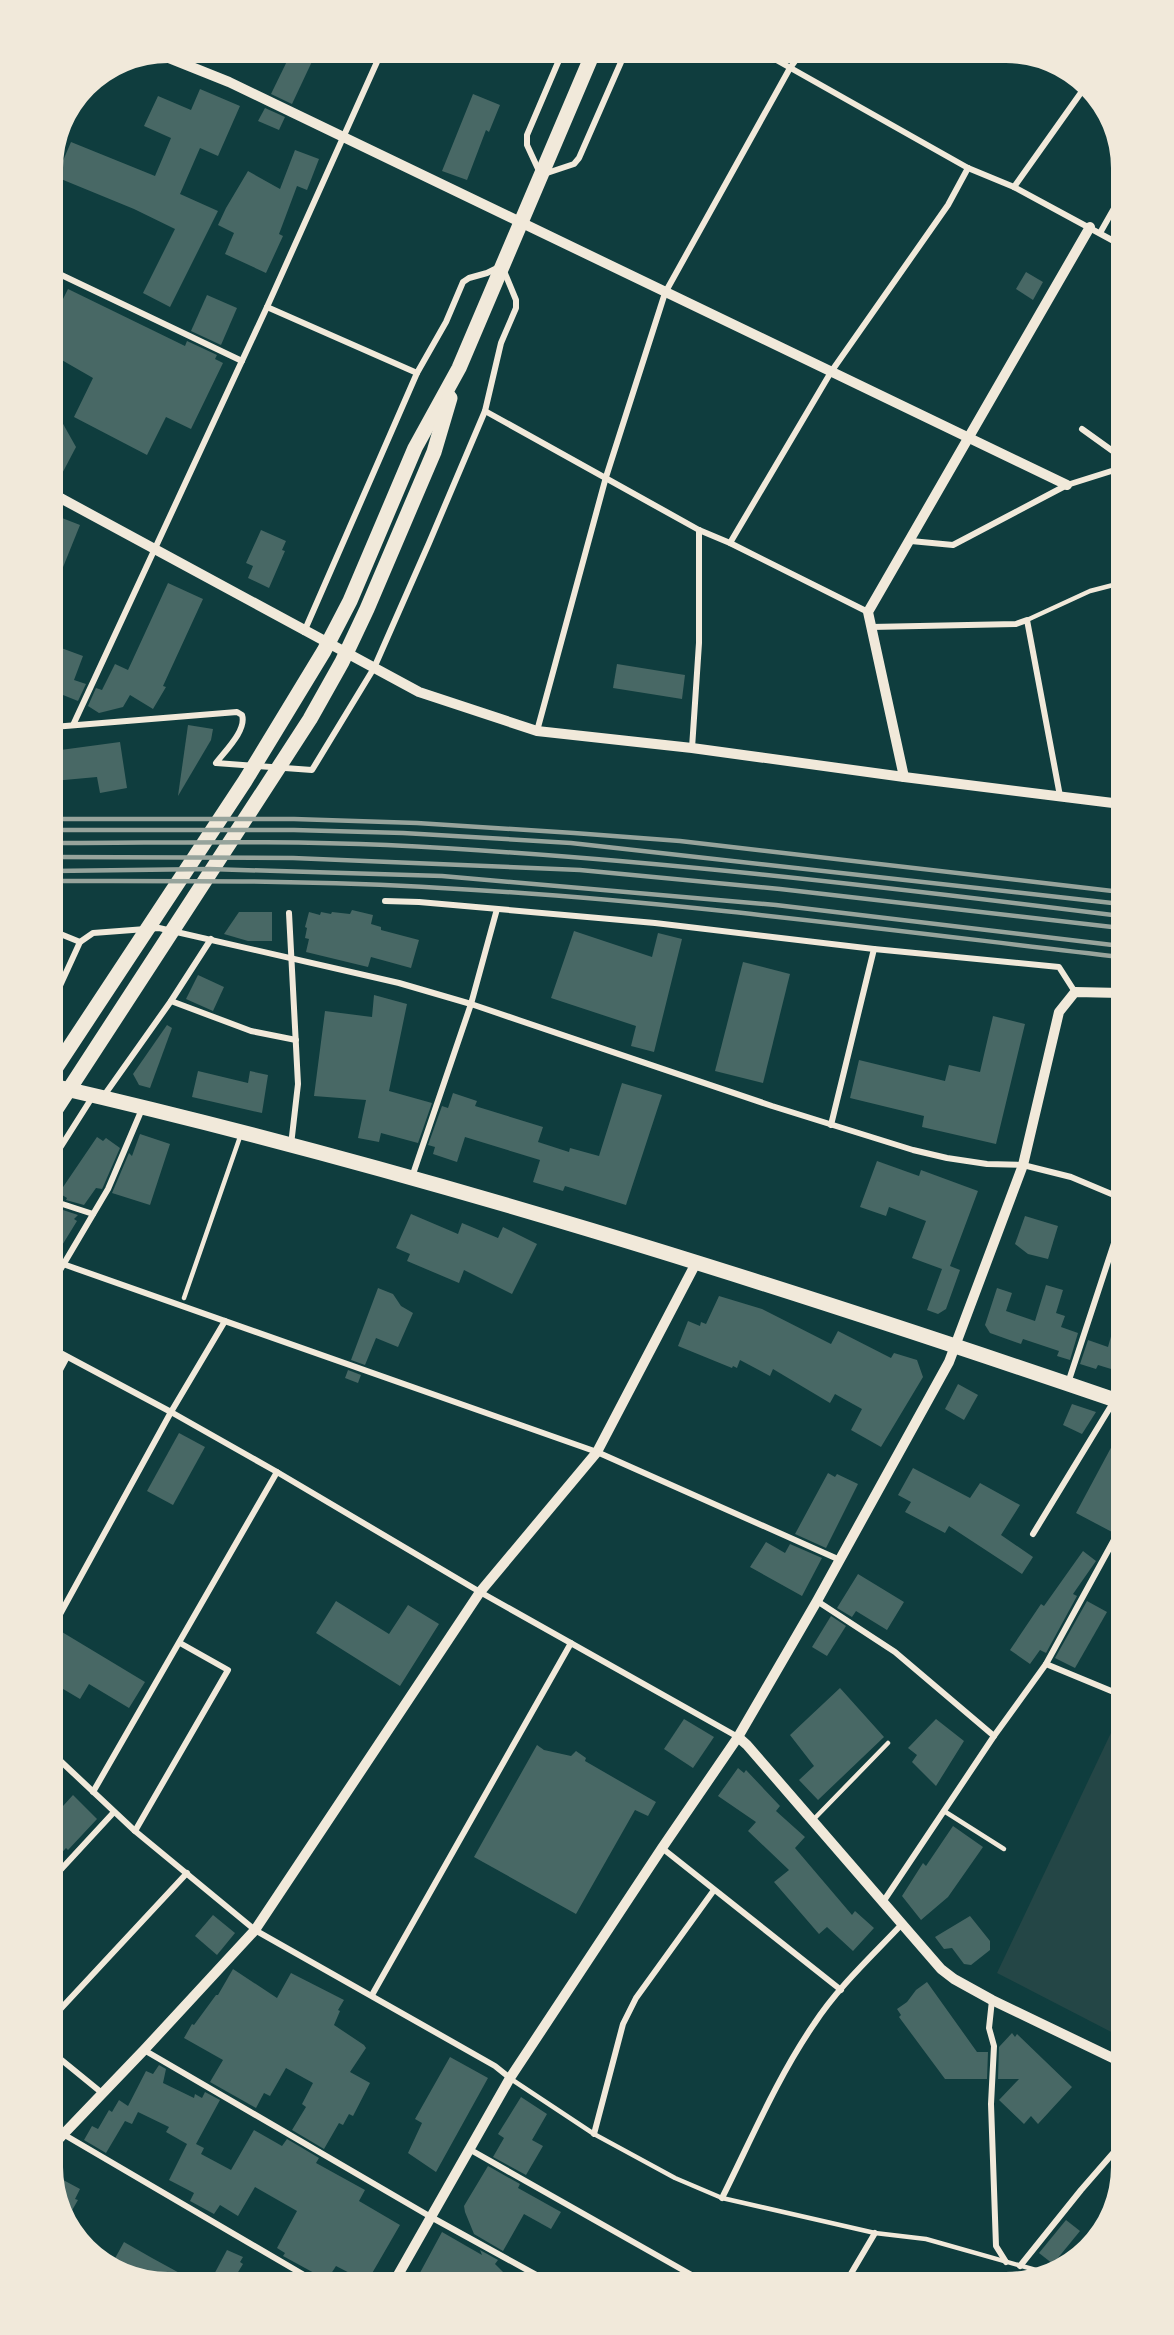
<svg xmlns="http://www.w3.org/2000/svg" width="1174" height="2335" font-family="'Public Sans',sans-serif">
<rect width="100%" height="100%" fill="#0f3d3e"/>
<path fill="#244646" d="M1119 1716 1121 1717V2037L997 1973Z"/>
<g fill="#486865">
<path d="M291 53H316L292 104 271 94Z"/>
<path d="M200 89 240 106 218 156 200 148 180 194 218 211 170 307 143 293 175 229 134 209 56 177 71 142 155 176 171 138 144 126 158 96 191 110Z"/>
<path d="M473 94 500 105 489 132 486 130 467 180 442 171Z"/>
<path d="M265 108 285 117 279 130 258 121Z"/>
<path d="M295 150 319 159 307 190 297 186 279 234 283 236 266 273 225 254 234 233 218 225 226 208 248 171 280 189Z"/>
<path d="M1026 272 1043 282 1033 300 1016 289Z"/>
<path d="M68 289 185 346 187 341 217 355 215 359 223 363 191 429 166 417 147 455 74 417 93 378 53 355V319Z"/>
<path d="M207 295 237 308 221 345 191 331Z"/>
<path d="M53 406 76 447 55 487H53Z"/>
<path d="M62 518 80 525 53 592V541Z"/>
<path d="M261 530 286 541 282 550 285 551 269 588 248 578 253 566 246 563Z"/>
<path d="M168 583 203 599 163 686 166 687 153 709 130 695 123 707 99 713 88 706 96 688 102 690 115 664 128 670Z"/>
<path d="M53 645 83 656 74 680 86 684 78 701 53 691Z"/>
<path d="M617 664 685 675 682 699 613 688Z"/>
<path d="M188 725 213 729 211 740 178 796Z"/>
<path d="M120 742 127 788 100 793 97 777 53 781V751Z"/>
<path d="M352 910 373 915 371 924 381 927V930L419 940 411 968 371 957 368 967 306 952 309 939 305 938 307 928 305 927 309 912 320 915 321 912 331 914 332 912 350 914Z"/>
<path d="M239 912H272V941H248L224 934Z"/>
<path d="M574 931 652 957 658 933 682 939 654 1052 631 1046 636 1026 551 998Z"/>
<path d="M743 962 790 974 763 1083 715 1071Z"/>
<path d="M198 975 224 987 213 1011 186 999Z"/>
<path d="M374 995 407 1004 389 1091 432 1103 418 1143 381 1133 379 1142 358 1138 366 1100 314 1096 325 1011 372 1017Z"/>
<path d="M993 1016 1025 1024 996 1144 922 1127 924 1116 850 1098 859 1060 945 1081 949 1065 980 1072Z"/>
<path d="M167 1025 172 1028 150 1088 139 1085 133 1074Z"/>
<path d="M198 1071 248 1083 250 1071 268 1075 262 1113 192 1097Z"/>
<path d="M622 1083 662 1095 626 1205 565 1186 563 1191 533 1182 540 1160 465 1137 457 1162 433 1154 435 1147 428 1145 442 1106 448 1108 453 1093 477 1101 475 1106 543 1127 538 1142 569 1152 570 1148 599 1156Z"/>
<path d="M140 1134 170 1144 150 1205 112 1193 129 1153 132 1156Z"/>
<path d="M97 1137 103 1141 106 1138 120 1148 103 1187 102 1189 96 1188 84 1205 66 1200 67 1198 59 1193Z"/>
<path d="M877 1161 919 1176 921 1170 978 1191 950 1266 960 1270 946 1309 938 1314 927 1310 942 1269 912 1258 926 1221 889 1207 886 1216 860 1207Z"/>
<path d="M60 1209 78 1215 74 1219 77 1221 53 1260V1221Z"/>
<path d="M411 1214 458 1234 462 1223 498 1238 503 1227 537 1244 512 1294 464 1270 459 1283 407 1261 410 1254 396 1248Z"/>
<path d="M1025 1216 1058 1226 1048 1259 1028 1254 1015 1244Z"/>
<path d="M1046 1285 1063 1290 1056 1313 1065 1316 1061 1327 1078 1333 1070 1360 1057 1356 1059 1351 1023 1339 1021 1344 990 1333 985 1325 997 1288 1012 1293 1006 1311 1035 1321Z"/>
<path d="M378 1288 393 1294 401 1306 413 1313 398 1347 376 1338 365 1365 351 1360Z"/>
<path d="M719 1296 762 1309 831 1344 838 1331 891 1358 894 1353 917 1360 923 1377 881 1447 851 1430 862 1409 835 1394 830 1403 773 1369 770 1376 740 1360 737 1368 733 1366 732 1368 678 1346 688 1321 700 1326 701 1322 706 1324Z"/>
<path d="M1117 1315 1121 1316V1372L1098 1365 1096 1369 1080 1364 1088 1340 1108 1347Z"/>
<path d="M348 1370 361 1375 358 1383 345 1378Z"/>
<path d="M958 1384 978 1395 964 1420 945 1409Z"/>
<path d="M1072 1404 1096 1412 1082 1434 1063 1425Z"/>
<path d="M1121 1429V1517L1112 1532 1076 1513Z"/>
<path d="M179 1433 205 1447 173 1505 147 1491Z"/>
<path d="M913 1468 970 1498 980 1483 1020 1505 1001 1535 1033 1557 1022 1574 949 1526 945 1533 905 1512 911 1502 898 1495Z"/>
<path d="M828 1473 835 1477 837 1474 858 1484 826 1548 795 1534Z"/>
<path d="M766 1542 785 1553 790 1544 822 1558 802 1596 750 1567Z"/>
<path d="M1083 1551 1096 1561 1073 1594 1077 1596 1046 1653 1040 1650 1030 1664 1010 1650 1041 1604 1044 1606Z"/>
<path d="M858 1574 904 1602 887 1630 856 1611 852 1617 837 1608Z"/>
<path d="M336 1601 389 1634 408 1605 439 1624 400 1686 316 1633Z"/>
<path d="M1087 1601 1107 1612 1075 1668 1055 1658Z"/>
<path d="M831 1616 846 1626 827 1656 812 1647Z"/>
<path d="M62 1632 145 1682 129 1708 89 1684 80 1699 53 1683V1647Z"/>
<path d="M840 1688 884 1737 818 1800 799 1780 814 1766 790 1735Z"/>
<path d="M684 1719 714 1737 693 1768 664 1749Z"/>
<path d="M936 1719 964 1741 936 1786 912 1762 917 1755 908 1748Z"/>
<path d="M537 1745 544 1750 571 1756 576 1751 586 1758 585 1761 656 1802 648 1816 635 1810 576 1914 474 1857Z"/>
<path d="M738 1768 744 1773 746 1770 780 1806 776 1811 805 1837 795 1848 852 1915 855 1911 874 1928 853 1951 827 1927 819 1934 774 1882 789 1870 748 1831 756 1822 718 1796Z"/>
<path d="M73 1795 97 1819 68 1850 66 1848 53 1862V1817Z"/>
<path d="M953 1826 983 1847 948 1897 921 1920 902 1896 923 1863 926 1866Z"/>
<path d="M213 1915 235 1933 217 1955 195 1936Z"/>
<path d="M970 1916 990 1941V1950L971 1965 964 1964 952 1948 944 1949 935 1937Z"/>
<path d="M233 1969 277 1998 291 1973 344 2000 338 2010 340 2011 334 2025 364 2045 366 2048 350 2072 370 2083 353 2116 349 2114 343 2125 339 2123 324 2149 292 2130 306 2107 302 2104 313 2083 286 2068 270 2096 264 2093 256 2108 210 2082 223 2060 184 2038 192 2024 194 2025 216 1995H218Z"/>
<path d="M927 1982 977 2052H988L987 2079H945L899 2017 901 2015 897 2009 907 2002 916 1990Z"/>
<path d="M1012 2033 1015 2037 1017 2034 1072 2087 1038 2124 1031 2116 1024 2124 999 2100 1019 2079H998L999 2047Z"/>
<path d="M450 2057 488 2078 436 2172 408 2153 422 2123 415 2119Z"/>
<path d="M159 2065 166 2069 163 2083 194 2098 195 2094 202 2098 205 2092 220 2100 196 2144 204 2148 201 2154 231 2170 254 2130 282 2146 287 2139 319 2158 316 2163 365 2190 359 2201 400 2225 367 2282 336 2266 327 2280 283 2256 285 2253 277 2248 297 2211 255 2187 238 2216 220 2205 214 2214 190 2201 194 2193 169 2180 187 2144 166 2132 169 2127 138 2112 132 2124 125 2121 106 2153 84 2140 92 2126 98 2129 109 2110 112 2112 119 2100 128 2106 146 2071 153 2074Z"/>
<path d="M521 2097 547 2114 532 2140 543 2146 526 2175 493 2157 504 2138 498 2134Z"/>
<path d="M488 2166 520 2184 518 2188 561 2212 551 2229 524 2214 503 2251 474 2234 465 2212 464 2206Z"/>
<path d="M54 2175 80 2189 75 2199 78 2200 67 2219 61 2211Z"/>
<path d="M1066 2220 1080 2231 1053 2264 1039 2253Z"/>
<path d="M442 2232 482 2255 480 2250 498 2260 495 2264 503 2272 497 2282H415Z"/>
<path d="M124 2242 152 2258 196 2282H161L115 2265 116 2263 113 2262Z"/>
<path d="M227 2250 243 2257 240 2262 243 2264 232 2282H210Z"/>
</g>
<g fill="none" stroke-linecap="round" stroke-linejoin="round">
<g stroke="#f1e9da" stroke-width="4.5">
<path d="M1027 620 1090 591 1121 583"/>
<path d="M184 1298 241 1134"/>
<path d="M944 1811 1004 1849"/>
<path d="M813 1820 888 1743"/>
<path d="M511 2079 594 2134 675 2178 722 2198 875 2233 926 2239 1050 2274"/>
</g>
<g stroke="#f1e9da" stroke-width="6">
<path d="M764 53 968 168 1014 187 1121 245"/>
<path d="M539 171 527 145V135L562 53"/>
<path d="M544 174 574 164 579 158 625 53"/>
<path d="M1014 187 1085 87"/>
<path d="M1100 233 1121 196"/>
<path d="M53 271 242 361"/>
<path d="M267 307 417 373"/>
<path d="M485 411 699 530 730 543 868 612"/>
<path d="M1082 429 1121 457"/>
<path d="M911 541 953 545 1067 485 1121 468"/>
<path d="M730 543 831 372 948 205 968 168"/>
<path d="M871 627 1016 624 1027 620 1060 796"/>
<path d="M304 632 417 373 446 322 463 282 469 278 487 273 499 267"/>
<path d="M74 723 267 307 381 53"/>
<path d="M53 727 237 712 242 715C247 730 225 751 216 763L312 770 374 668 429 543 485 411 501 343 516 308V300L504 271"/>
<path d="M537 731 606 477 665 293 790 68 801 53"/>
<path d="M692 748 699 643V530"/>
<path d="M385 901 419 902 655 923 874 949 1059 967 1075 992"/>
<path d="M289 913 298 1084 291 1145"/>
<path d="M53 931 80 942"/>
<path d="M53 1001 80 942 93 933 159 928 399 983 471 1004 772 1106 913 1150 947 1158 987 1164 1023 1165 1071 1177 1121 1198"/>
<path d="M171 1001 251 1031 296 1040"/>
<path d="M103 1097 171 1001 211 939"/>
<path d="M831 1125 874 949"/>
<path d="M53 1159 93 1096"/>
<path d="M412 1177 471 1004 497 909"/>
<path d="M53 1201 93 1214"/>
<path d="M63 1264 597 1452 840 1560"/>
<path d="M53 1282 108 1189 142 1109"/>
<path d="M53 1349 171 1412 277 1472 480 1592 738 1737"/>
<path d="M53 1383 67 1357"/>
<path d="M1068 1383 1121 1222"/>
<path d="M1033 1534 1114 1401"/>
<path d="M817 1601 895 1652 994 1736"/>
<path d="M53 1627 171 1412 225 1321"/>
<path d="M1046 1664 1121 1527"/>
<path d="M53 1754 135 1831 255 1930 495 2066 510 2078"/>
<path d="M93 1792 277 1472"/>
<path d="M135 1831 228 1670 180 1643"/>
<path d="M662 1848 841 1990"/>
<path d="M53 1878 114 1812"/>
<path d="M883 1902 994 1736 1046 1664 1121 1695"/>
<path d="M372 1995 571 1643"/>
<path d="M992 2000 989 2028 994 2046 991 2104 996 2246 1006 2262"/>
<path d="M53 2017 187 1873"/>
<path d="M144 2050 431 2217 549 2282"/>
<path d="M53 2053 102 2093"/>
<path d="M63 2134 316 2282"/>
<path d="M594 2134 623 2024 636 1998 714 1890"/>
<path d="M469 2149 704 2282"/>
<path d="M722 2198C751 2140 777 2078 814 2024 838 1987 872 1956 902 1924"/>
<path d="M1020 2266 1081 2190 1121 2144"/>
<path d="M846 2282 875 2233"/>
</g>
<g stroke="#f1e9da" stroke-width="10">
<path d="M159 54 229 82 1067 485"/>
<path d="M53 494 419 692 537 731 692 748 904 777 1121 804"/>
<path d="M904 777 868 612 1090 227"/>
<path d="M738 1737 747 1745 941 1969 954 1979 992 2000 1121 2062"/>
<path d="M53 2145 144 2050 255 1930 480 1592 597 1452 696 1263"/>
<path d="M394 2282 510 2078 662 1848 738 1737 817 1601 949 1362 1023 1165 1059 1012 1075 992 1121 993"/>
</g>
<path stroke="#f1e9da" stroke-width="15" d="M53 1086C415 1169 770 1282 1121 1402"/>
<g stroke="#f1e9da" stroke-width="15">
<path d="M53 1072 245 781 324 651 350 601 415 448 459 368 593 53"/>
<path d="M53 1114 266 787 310 719 342 662 367 609 434 452 450 398"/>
</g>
<g stroke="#97a49c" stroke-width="4.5">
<path d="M53 819H294L417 823 574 833 680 841 1121 892"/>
<path d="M53 830H294L403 833 571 843 1121 904"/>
<path d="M53 843C164 843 276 840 387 845 632 857 878 886 1121 916"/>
<path d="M53 857 293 858 580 870 780 889 1121 928"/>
<path d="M53 871 209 869 442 876 776 905 1121 946"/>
<path d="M53 881C182 881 311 880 441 888 668 900 895 931 1121 957"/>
</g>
</g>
<path d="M0 0H1174V2335H0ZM168 63H1006A105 105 0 0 1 1111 168V2167A105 105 0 0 1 1006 2272H168A105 105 0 0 1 63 2167V168A105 105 0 0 1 168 63Z" fill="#f1e9da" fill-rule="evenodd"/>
</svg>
